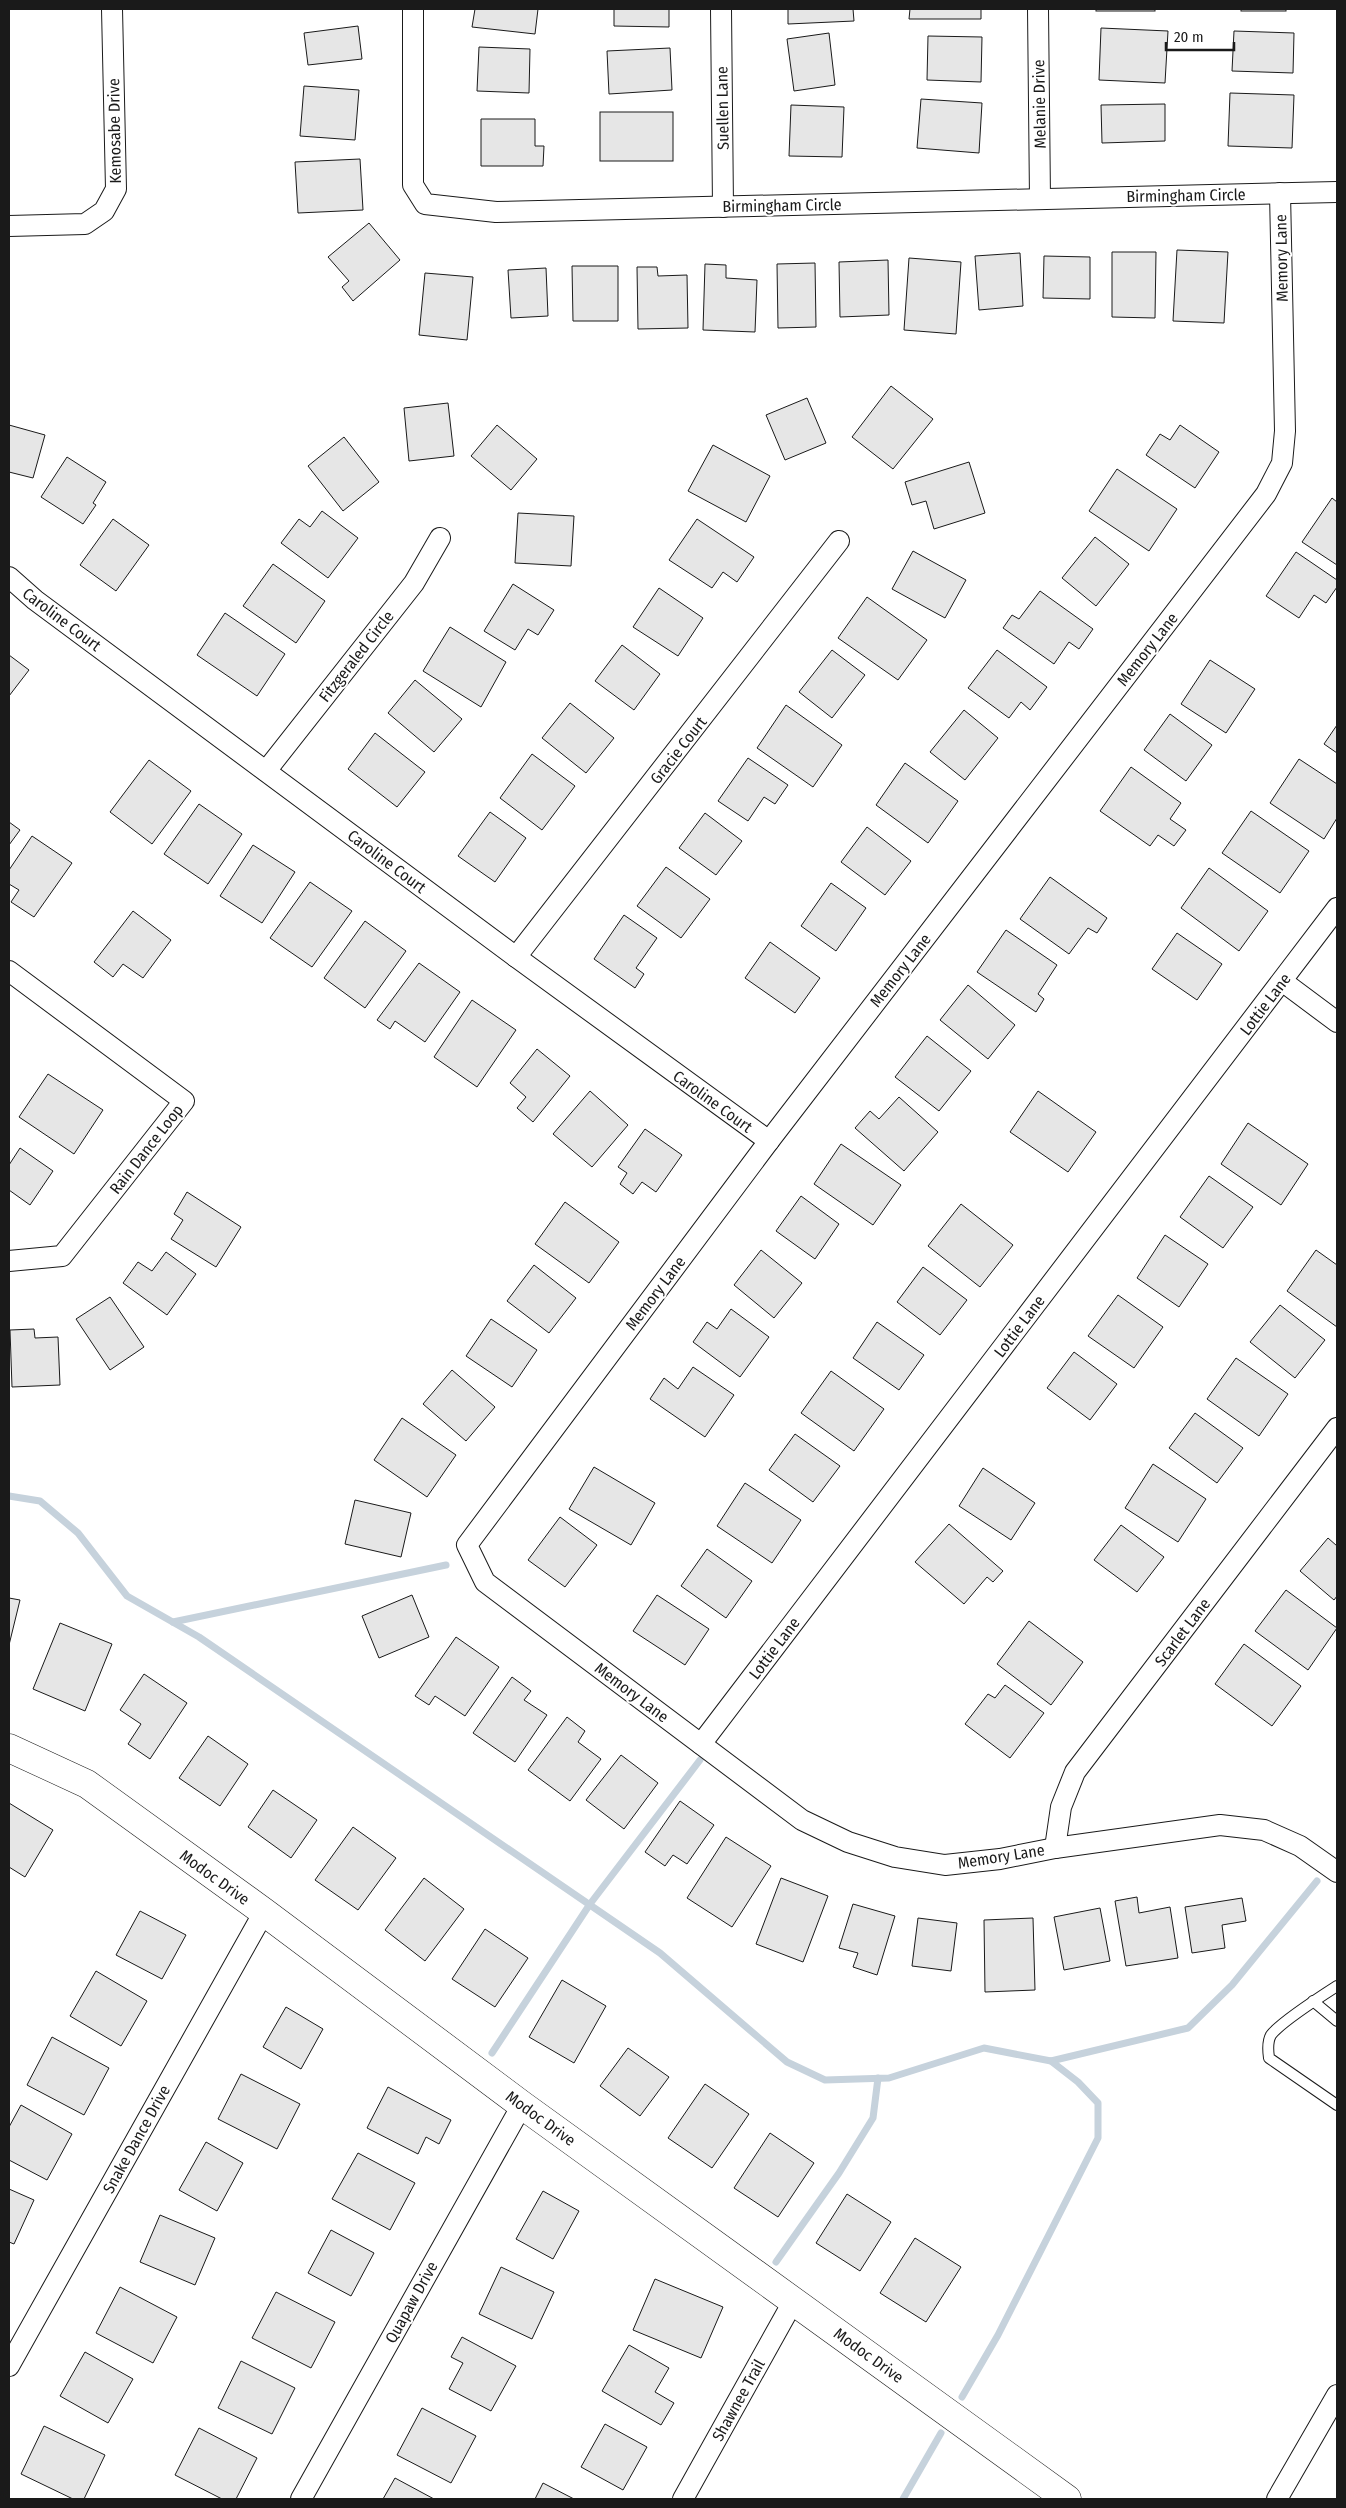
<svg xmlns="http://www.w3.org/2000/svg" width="1346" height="2508" font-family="'Fira Sans Condensed',sans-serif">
<rect width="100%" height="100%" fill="#fff"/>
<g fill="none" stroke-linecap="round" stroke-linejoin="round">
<g stroke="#c6d2dc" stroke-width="7">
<path d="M9 1496 40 1501 78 1533 127 1596 199 1637 660 1953 787 2062 825 2080 889 2078 984 2048 1051 2061 1188 2028 1232 1985 1317 1881"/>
<path d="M173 1622 446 1565"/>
<path d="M492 2053 590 1904 700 1760"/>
<path d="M776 2262 839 2173 873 2118 878 2078"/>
<path d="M962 2397 998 2335 1098 2138V2103L1078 2082 1051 2061"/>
<path d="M903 2499 941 2433"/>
</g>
</g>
<g fill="#e6e6e6" stroke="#1a1a1a">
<path d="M475 9H538L535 34 472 27Z"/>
<path d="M614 9H669V27L614 26Z"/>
<path d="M788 9H853L854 21 788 24Z"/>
<path d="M910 9H981V19H909Z"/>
<rect x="1096" y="9" width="59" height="2"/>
<rect x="1241" y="9" width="45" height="2"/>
<path d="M358 26 362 59 308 65 304 33Z"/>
<path d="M1101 28 1168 31 1165 83 1099 80Z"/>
<path d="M1234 31 1294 33 1293 73 1232 71Z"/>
<path d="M829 33 835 85 794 91 787 39Z"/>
<path d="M928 36 982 37 981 82 927 80Z"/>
<path d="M479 47 530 49 529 93 477 91Z"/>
<path d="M670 48 672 90 609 94 607 51Z"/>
<path d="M304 86 359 90 355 140 300 136Z"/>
<path d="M1230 93 1294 95 1292 148 1228 146Z"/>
<path d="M921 99 982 103 979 153 917 148Z"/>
<path d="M1165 104V141L1102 143 1101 105Z"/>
<path d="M791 105 844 107 842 157 789 156Z"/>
<rect x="600" y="112" width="73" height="49"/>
<path d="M481 119H535V146H544L543 166H481Z"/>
<path d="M360 159 363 210 298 213 295 162Z"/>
<path d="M369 223 400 260 353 301 342 287 349 281 328 257Z"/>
<path d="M1177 250 1228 252 1224 323 1173 321Z"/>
<path d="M1112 252H1156L1155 318 1112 317Z"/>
<path d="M1020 253 1023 306 979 310 975 256Z"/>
<path d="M1044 256 1090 257V299L1043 298Z"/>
<path d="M909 258 961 262 956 334 904 330Z"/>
<path d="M888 260 889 315 840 317 839 262Z"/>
<path d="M815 263 816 327 778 328 777 264Z"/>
<path d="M705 264 726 265V278L757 280 755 332 703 330Z"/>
<path d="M572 266H618V321H573Z"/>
<path d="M637 267H657L658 276 687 275 688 328 638 329Z"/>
<path d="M546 268 548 316 511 318 508 270Z"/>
<path d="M425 273 473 277 467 340 419 335Z"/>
<path d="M891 386 933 419 893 469 852 437Z"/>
<path d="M807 398 826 443 785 460 766 415Z"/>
<path d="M448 403 454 456 409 461 404 408Z"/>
<path d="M9 425 45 435 33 478 9 472Z"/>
<path d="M497 425 537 459 511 490 471 456Z"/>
<path d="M1180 425 1219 452 1195 488 1146 455 1160 434 1170 440Z"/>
<path d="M344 437 379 482 343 511 308 466Z"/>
<path d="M713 445 770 476 746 522 688 491Z"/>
<path d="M67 457 106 482 93 503 96 505 83 524 41 497Z"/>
<path d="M969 462 985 513 934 529 926 501 912 505 905 482Z"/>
<path d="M1117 469 1177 509 1149 551 1089 511Z"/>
<path d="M1332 498 1337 502V565L1302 542Z"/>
<path d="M322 511 358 538 328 578 281 543 299 519 310 527Z"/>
<path d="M518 513 574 516 571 566 515 563Z"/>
<path d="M113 519 149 545 116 591 80 565Z"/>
<path d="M697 519 754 557 737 582 723 572 712 588 669 560Z"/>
<path d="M1095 537 1129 564 1096 606 1062 578Z"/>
<path d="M913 551 966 580 945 618 892 589Z"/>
<path d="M1296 552 1337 580V587L1326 603 1314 595 1299 618 1266 596Z"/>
<path d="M273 564 325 601 296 643 243 606Z"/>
<path d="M513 584 554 610 538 635 528 629 515 650 484 631Z"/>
<path d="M659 588 703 618 678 656 633 627Z"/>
<path d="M1040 591 1093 629 1079 649 1069 642 1054 664 1003 628 1012 615 1019 619Z"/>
<path d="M867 597 927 640 898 680 838 638Z"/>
<path d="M225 613 285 654 257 696 197 655Z"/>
<path d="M450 627 506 662 481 707 423 671Z"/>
<path d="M622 645 660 674 634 710 595 681Z"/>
<path d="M832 650 865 675 832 718 799 692Z"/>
<path d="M997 650 1047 687 1030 710 1021 702 1009 718 968 688Z"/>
<path d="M9 655 29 670 9 696Z"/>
<path d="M1210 660 1255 689 1226 733 1181 704Z"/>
<path d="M415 680 462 719 434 752 388 713Z"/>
<path d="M570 703 614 738 586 773 542 738Z"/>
<path d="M786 705 842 745 813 787 757 748Z"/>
<path d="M964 710 998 738 965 780 930 752Z"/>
<path d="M1170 714 1212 745 1186 781 1144 750Z"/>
<path d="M1337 725V753L1324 744Z"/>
<path d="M375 733 425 772 397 807 348 769Z"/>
<path d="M532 754 575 786 542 830 500 798Z"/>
<path d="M748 758 788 785 775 804 764 797 748 821 718 801Z"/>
<path d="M1299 759 1337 784V818L1324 839 1270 803Z"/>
<path d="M149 760 191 791 152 844 110 812Z"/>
<path d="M905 763 958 801 928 843 876 805Z"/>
<path d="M1131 767 1181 803 1170 819 1186 830 1174 846 1158 835 1150 846 1100 811Z"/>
<path d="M199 804 242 834 208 884 164 854Z"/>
<path d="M1251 811 1309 851 1280 893 1222 853Z"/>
<path d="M490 812 526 838 495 882 458 856Z"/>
<path d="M705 813 742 841 716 875 679 848Z"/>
<path d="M9 822 20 830 9 845Z"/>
<path d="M867 827 911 861 885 895 841 862Z"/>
<path d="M32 836 72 863 34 917 11 902 19 890 9 884V870Z"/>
<path d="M253 845 295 872 262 923 220 896Z"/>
<path d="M666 867 710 899 681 938 637 906Z"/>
<path d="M1209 868 1268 911 1239 951 1181 908Z"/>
<path d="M1050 877 1107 918 1097 933 1088 928 1069 954 1020 919Z"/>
<path d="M310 882 352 911 312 967 270 938Z"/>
<path d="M831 883 866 908 836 951 801 926Z"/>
<path d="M133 911 171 940 143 978 123 964 113 977 94 962Z"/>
<path d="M624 915 657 938 636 968 644 974 635 988 594 959Z"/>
<path d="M365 921 406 951 365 1008 324 978Z"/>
<path d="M1006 930 1057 965 1038 994 1044 999 1036 1012 977 972Z"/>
<path d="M1177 933 1222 964 1197 1000 1152 969Z"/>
<path d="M770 942 820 978 795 1013 745 978Z"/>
<path d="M419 963 460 992 425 1042 395 1021 390 1029 377 1020Z"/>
<path d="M968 985 1015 1025 988 1059 940 1020Z"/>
<path d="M472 1000 516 1030 477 1087 434 1057Z"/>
<path d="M927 1036 971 1071 939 1111 895 1077Z"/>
<path d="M537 1049 570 1076 533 1122 517 1108 526 1097 510 1083Z"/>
<path d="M48 1074 103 1110 74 1154 19 1117Z"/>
<path d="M590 1091 628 1125 592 1167 553 1134Z"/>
<path d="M1038 1091 1096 1132 1068 1172 1010 1132Z"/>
<path d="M899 1097 938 1132 904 1171 855 1128 870 1111 879 1119Z"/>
<path d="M1248 1123 1308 1164 1281 1205 1221 1164Z"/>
<path d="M645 1129 682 1155 656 1192 642 1182 633 1194 620 1184 627 1173 618 1167Z"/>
<path d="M841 1144 901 1185 873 1225 814 1184Z"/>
<path d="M20 1148 53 1171 30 1205 9 1190V1165Z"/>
<path d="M1209 1176 1253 1207 1223 1248 1180 1217Z"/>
<path d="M187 1192 241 1227 216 1267 171 1239 183 1220 174 1214Z"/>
<path d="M801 1196 839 1224 815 1259 776 1231Z"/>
<path d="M565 1202 619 1242 589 1283 535 1244Z"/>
<path d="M961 1204 1013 1245 980 1287 928 1246Z"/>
<path d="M1165 1235 1208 1264 1179 1307 1137 1278Z"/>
<path d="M761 1250 802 1283 774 1318 734 1285Z"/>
<path d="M1316 1250 1337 1265V1327L1287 1291Z"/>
<path d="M166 1252 196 1274 167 1315 123 1283 138 1262 152 1271Z"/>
<path d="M534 1265 576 1298 549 1333 507 1301Z"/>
<path d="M923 1267 967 1300 940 1335 897 1302Z"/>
<path d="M1118 1295 1163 1327 1134 1368 1088 1336Z"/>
<path d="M110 1297 144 1347 110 1370 76 1319Z"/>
<path d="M1280 1305 1325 1340 1295 1378 1250 1342Z"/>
<path d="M731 1309 769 1337 740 1377 693 1342 707 1322 717 1329Z"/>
<path d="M491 1319 537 1350 512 1387 466 1356Z"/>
<path d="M877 1322 924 1355 899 1390 853 1358Z"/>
<path d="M34 1329 35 1338 58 1337 60 1385 12 1387 10 1330Z"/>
<path d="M1074 1352 1117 1384 1090 1420 1047 1388Z"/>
<path d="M1236 1358 1288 1394 1259 1436 1207 1399Z"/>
<path d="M693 1367 734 1395 705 1437 650 1399 664 1378 678 1389Z"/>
<path d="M452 1370 495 1407 466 1441 423 1404Z"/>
<path d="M831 1371 884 1409 854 1451 801 1413Z"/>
<path d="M1195 1413 1243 1448 1217 1483 1169 1448Z"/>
<path d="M402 1418 456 1455 427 1497 374 1460Z"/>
<path d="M795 1434 840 1466 813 1502 769 1470Z"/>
<path d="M1153 1464 1206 1499 1178 1542 1125 1508Z"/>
<path d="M594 1467 655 1503 631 1545 569 1509Z"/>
<path d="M983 1468 1035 1503 1011 1540 959 1506Z"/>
<path d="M745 1483 801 1520 772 1563 717 1526Z"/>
<path d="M355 1500 411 1513 401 1557 345 1544Z"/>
<path d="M560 1517 597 1545 565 1587 528 1560Z"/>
<path d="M949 1524 1003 1571 993 1582 987 1577 964 1604 915 1562Z"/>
<path d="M1121 1525 1164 1557 1137 1592 1094 1560Z"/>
<path d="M1328 1538 1337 1546V1596L1334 1600 1300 1571Z"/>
<path d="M707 1549 752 1581 726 1618 681 1586Z"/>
<path d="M1286 1590 1337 1628 1308 1670 1255 1631Z"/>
<path d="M412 1595 429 1637 379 1658 362 1616Z"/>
<path d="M657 1595 709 1629 685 1665 633 1631Z"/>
<path d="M9 1598 20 1600 9 1645Z"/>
<path d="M1029 1621 1083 1662 1051 1705 997 1664Z"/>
<path d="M60 1623 112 1644 85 1711 33 1689Z"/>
<path d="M456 1637 499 1667 465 1716 435 1696 429 1705 415 1696Z"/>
<path d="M1244 1644 1301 1686 1272 1726 1215 1684Z"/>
<path d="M144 1674 187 1703 150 1759 128 1744 141 1724 120 1710Z"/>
<path d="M512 1677 531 1691 524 1700 547 1715 515 1762 473 1733Z"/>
<path d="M1005 1685 1044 1713 1010 1758 965 1724 988 1694 995 1698Z"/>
<path d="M567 1717 585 1731 578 1742 601 1759 570 1801 528 1770Z"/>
<path d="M208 1736 248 1764 220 1806 179 1778Z"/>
<path d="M621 1755 658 1783 624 1829 586 1800Z"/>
<path d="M273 1790 317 1820 291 1858 248 1827Z"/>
<path d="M680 1801 714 1825 687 1864 673 1855 665 1866 645 1852Z"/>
<path d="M9 1803 53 1830 25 1877 9 1867Z"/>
<path d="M353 1827 396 1858 358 1910 315 1880Z"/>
<path d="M726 1837 771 1866 732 1927 687 1898Z"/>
<path d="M424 1878 464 1909 425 1961 385 1930Z"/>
<path d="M781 1878 828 1896 803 1962 756 1944Z"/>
<path d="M1137 1897 1139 1913 1170 1907 1178 1958 1126 1966 1115 1901Z"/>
<path d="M1242 1898 1246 1921 1222 1925 1225 1948 1192 1953 1185 1907Z"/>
<path d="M853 1904 895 1916 877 1975 853 1967 858 1953 839 1948Z"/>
<path d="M1100 1908 1110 1961 1064 1970 1054 1917Z"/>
<path d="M140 1911 186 1935 162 1979 116 1955Z"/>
<path d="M918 1918 957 1923 951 1971 912 1966Z"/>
<path d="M1033 1918 1035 1990 985 1992 984 1920Z"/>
<path d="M485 1929 528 1958 495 2007 452 1979Z"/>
<path d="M96 1971 147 2001 121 2046 70 2016Z"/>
<path d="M562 1980 606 2006 574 2063 529 2037Z"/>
<path d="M286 2007 323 2029 301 2069 263 2047Z"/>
<path d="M52 2037 109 2068 84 2115 27 2085Z"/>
<path d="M628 2048 669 2077 640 2116 600 2086Z"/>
<path d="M241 2074 300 2104 277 2149 218 2119Z"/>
<path d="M705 2084 749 2114 712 2168 668 2138Z"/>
<path d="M388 2087 451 2120 439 2144 426 2137 418 2154 367 2128Z"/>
<path d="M21 2105 72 2134 47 2180 9 2160V2127Z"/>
<path d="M770 2133 814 2163 778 2217 734 2188Z"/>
<path d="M206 2142 243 2163 217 2211 179 2190Z"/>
<path d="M358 2153 415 2183 390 2230 332 2199Z"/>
<path d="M9 2189 34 2200 14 2244 9 2242Z"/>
<path d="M543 2191 579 2211 553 2259 516 2239Z"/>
<path d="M847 2194 891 2222 860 2271 816 2243Z"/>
<path d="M160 2215 215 2238 195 2285 140 2262Z"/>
<path d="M331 2230 374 2253 351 2296 308 2273Z"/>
<path d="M915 2238 961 2267 926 2322 880 2293Z"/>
<path d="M501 2267 554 2292 532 2339 479 2314Z"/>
<path d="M655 2279 723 2307 701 2358 633 2330Z"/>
<path d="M120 2287 177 2317 153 2363 96 2333Z"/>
<path d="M276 2292 335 2322 311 2368 252 2338Z"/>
<path d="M462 2337 516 2366 491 2411 449 2389 463 2363 451 2357Z"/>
<path d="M629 2345 669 2368 655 2392 674 2403 661 2425 602 2391Z"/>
<path d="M85 2352 133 2379 108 2423 60 2396Z"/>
<path d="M241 2361 295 2388 272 2434 218 2408Z"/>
<path d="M422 2408 476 2436 451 2483 397 2455Z"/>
<path d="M605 2424 647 2447 623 2490 581 2467Z"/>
<path d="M44 2426 105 2455 84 2499H73L21 2474Z"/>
<path d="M199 2428 257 2458 236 2499H222L175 2475Z"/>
<path d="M395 2478 434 2499H383Z"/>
<path d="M543 2483 574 2499H535Z"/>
</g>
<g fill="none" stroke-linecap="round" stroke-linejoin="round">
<defs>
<g id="lane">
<path d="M1337 1986C1323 1995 1280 2023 1271 2035 1267 2042 1268 2051 1269 2058L1337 2105"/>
<path d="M1313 2001 1337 2021"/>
</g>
<g id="street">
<path d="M413 9V185L425 204 496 212 1337 192"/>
<path d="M721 9 723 207"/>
<path d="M1038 9 1040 199"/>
<path d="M1280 193 1285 431 1282 463 1266 494 769 1141 467 1545 485 1582 802 1820 848 1842 895 1857 945 1865 1000 1859 1055 1848 1220 1825 1264 1830 1300 1846 1337 1872"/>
<path d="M9 226 85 224 104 211 116 189 112 9"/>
<path d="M9 577 35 600 516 957 769 1141"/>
<path d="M266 771 414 583 440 538"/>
<path d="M516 957 839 541"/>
<path d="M9 971 184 1101 62 1256 9 1261"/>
<path d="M1282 981 1337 1022"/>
<path d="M701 1744 1337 908"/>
<path d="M1055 1848 1061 1807 1075 1772 1337 1428"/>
<path d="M9 2366 264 1912"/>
<path d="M301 2499 522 2105"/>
<path d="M683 2499 794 2300"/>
<path d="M1277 2499 1337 2395"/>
</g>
<path id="secondary" d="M9 1748 87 1784 264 1912 522 2105 1067 2499"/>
</defs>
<use href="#lane" stroke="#1a1a1a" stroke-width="12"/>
<use href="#street" stroke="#1a1a1a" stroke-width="22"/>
<use href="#secondary" stroke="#1a1a1a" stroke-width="29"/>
<use href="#lane" stroke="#fff" stroke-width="10"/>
<use href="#street" stroke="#fff" stroke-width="20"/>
<use href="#secondary" stroke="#fff" stroke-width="28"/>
</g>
<g text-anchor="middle" stroke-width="4" stroke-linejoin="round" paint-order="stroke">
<g font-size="16" fill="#1a1a1a" stroke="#fff">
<text transform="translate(1039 104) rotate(-91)" y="6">Melanie Drive</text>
<text transform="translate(722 108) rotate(-91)" y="6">Suellen Lane</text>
<text transform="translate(114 131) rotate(-91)" y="6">Kemosabe Drive</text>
<text transform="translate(1186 195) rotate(-1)" y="6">Birmingham Circle</text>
<text transform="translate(782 205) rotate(-1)" y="6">Birmingham Circle</text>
<text transform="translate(1281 258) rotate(-91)" y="6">Memory Lane</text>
<text transform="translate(62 619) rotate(37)" y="6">Caroline Court</text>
<text transform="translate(1147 649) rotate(-52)" y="6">Memory Lane</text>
<text transform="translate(356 656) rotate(-52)" y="6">Fitzgeraled Circle</text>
<text transform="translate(678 750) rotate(-52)" y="6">Gracie Court</text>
<text transform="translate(387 861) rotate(37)" y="6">Caroline Court</text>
<text transform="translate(900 970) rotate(-52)" y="6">Memory Lane</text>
<text transform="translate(1265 1004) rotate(-53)" y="6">Lottie Lane</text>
<text transform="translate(713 1101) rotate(36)" y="6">Caroline Court</text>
<text transform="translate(146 1149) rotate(-52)" y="6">Rain Dance Loop</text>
<text transform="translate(655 1293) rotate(-53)" y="6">Memory Lane</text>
<text transform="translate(1019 1326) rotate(-53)" y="6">Lottie Lane</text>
<text transform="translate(1182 1632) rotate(-53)" y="6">Scarlet Lane</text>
<text transform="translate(774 1648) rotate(-53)" y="6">Lottie Lane</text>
<text transform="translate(632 1692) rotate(37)" y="6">Memory Lane</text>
<text transform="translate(1001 1856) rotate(-9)" y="6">Memory Lane</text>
<text transform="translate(215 1877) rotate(36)" y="6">Modoc Drive</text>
<text transform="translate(541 2118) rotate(36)" y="6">Modoc Drive</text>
<text transform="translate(136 2139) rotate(-61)" y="6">Snake Dance Drive</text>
<text transform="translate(411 2302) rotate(-61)" y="6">Quapaw Drive</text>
<text transform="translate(869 2355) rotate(36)" y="6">Modoc Drive</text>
<text transform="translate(738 2400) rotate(-61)" y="6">Shawnee Trail</text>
</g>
</g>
<rect width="1346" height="2508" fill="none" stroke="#1a1a1a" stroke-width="20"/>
<path d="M1166 42v8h68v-8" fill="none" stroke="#1a1a1a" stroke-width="2.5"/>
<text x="1174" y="42" font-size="15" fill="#1a1a1a" stroke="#ffffff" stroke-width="4" paint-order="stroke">20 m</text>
</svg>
